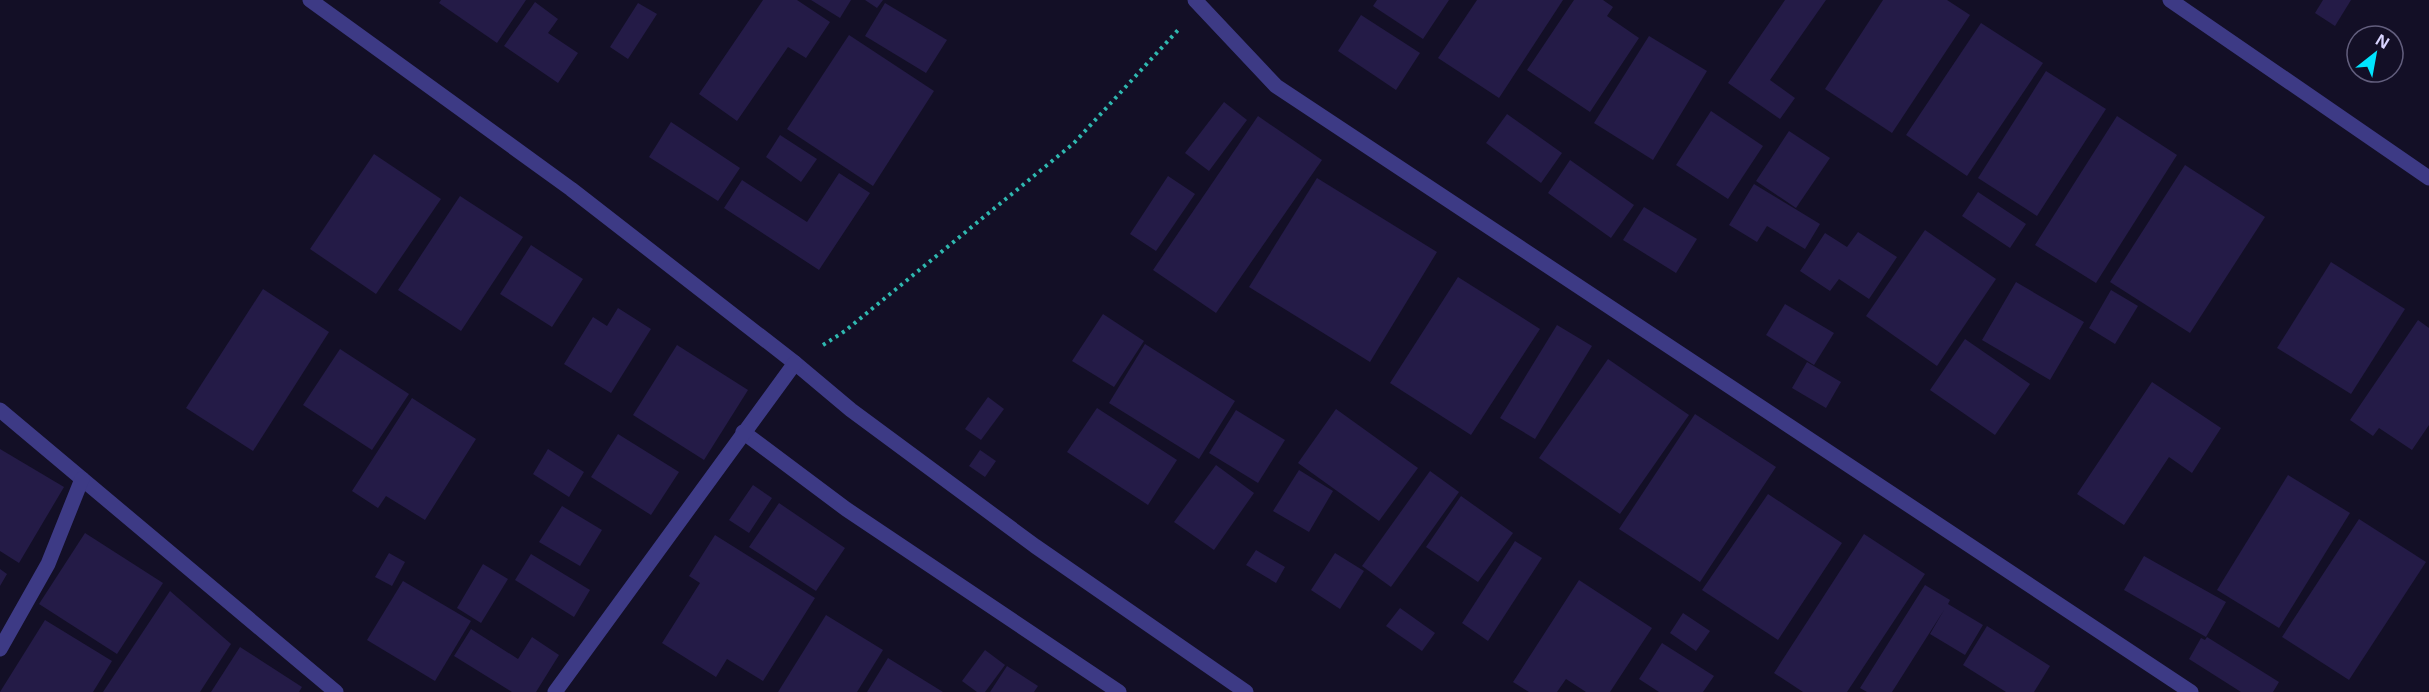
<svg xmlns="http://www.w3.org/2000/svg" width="2429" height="692" font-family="'Noto Sans',sans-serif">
<rect width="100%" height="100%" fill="#130f26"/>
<g fill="#241b47">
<path d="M441 0H526L497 43 439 3Z"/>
<path d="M763 0H797L830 22 806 58 788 47 737 121 699 94Z"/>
<path d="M811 0H851L840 18Z"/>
<path d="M865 0H883L877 8Z"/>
<path d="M1377 0H1449L1423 39 1373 6Z"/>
<path d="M1477 0H1563L1499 98 1438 58Z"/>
<path d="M1574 0H1603L1613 7 1607 16 1639 38 1590 112 1527 70Z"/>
<path d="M1785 0H1826L1770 80 1795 98 1780 119 1728 83Z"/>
<path d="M1883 0H1947L1970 15 1892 133 1825 89Z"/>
<path d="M2323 0H2351L2335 26 2315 13Z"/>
<path d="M535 2 558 19 548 33 578 53 558 83 504 46Z"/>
<path d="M638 3 657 14 628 59 610 47Z"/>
<path d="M885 3 947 40 926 73 865 36Z"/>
<path d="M1361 15 1420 53 1396 90 1338 51Z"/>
<path d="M1981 23 2043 63 1967 176 1906 135Z"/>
<path d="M849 35 934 91 873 186 787 129Z"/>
<path d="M1649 36 1707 71 1653 160 1594 123Z"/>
<path d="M2046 71 2106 109 2037 216 1978 178Z"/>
<path d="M1224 102 1247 120 1209 171 1185 153Z"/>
<path d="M1711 111 1763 146 1728 199 1676 165Z"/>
<path d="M1507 114 1562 153 1541 183 1486 143Z"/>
<path d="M1258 116 1322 160 1216 313 1153 270Z"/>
<path d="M2117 116 2177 155 2096 283 2035 245Z"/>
<path d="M671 122 740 168 718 201 649 157Z"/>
<path d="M1789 131 1830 158 1796 208 1756 181Z"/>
<path d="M780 135 817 159 801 182 766 157Z"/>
<path d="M374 154 441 199 376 294 310 249Z"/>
<path d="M1570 160 1634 205 1611 238 1548 193Z"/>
<path d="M2185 165 2265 217 2190 333 2110 282Z"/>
<path d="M839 173 870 193 819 270 724 208 742 180 807 222Z"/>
<path d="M1168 176 1195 194 1156 251 1130 234Z"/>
<path d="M1317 178 1437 252 1370 362 1249 287Z"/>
<path d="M1754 184 1820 224 1805 249 1767 226 1757 242 1729 225Z"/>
<path d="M1978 192 2026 224 2010 248 1962 216Z"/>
<path d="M460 196 523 237 461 331 398 290Z"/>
<path d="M1644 207 1697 239 1676 273 1623 240Z"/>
<path d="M1925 230 1996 279 1937 366 1866 316Z"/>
<path d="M1858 232 1897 257 1869 299 1839 279 1830 291 1800 271 1825 233 1847 247Z"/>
<path d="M531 245 583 279 552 327 500 294Z"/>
<path d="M2331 262 2405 309 2351 394 2277 348Z"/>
<path d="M1458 277 1540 329 1471 435 1390 383Z"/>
<path d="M2016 282 2084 322 2050 380 1982 340Z"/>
<path d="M263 289 329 332 253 451 186 408Z"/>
<path d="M2111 290 2138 306 2115 344 2089 328Z"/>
<path d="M1785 304 1834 333 1814 365 1766 335Z"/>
<path d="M618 308 651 329 611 393 564 364 593 317 607 326Z"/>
<path d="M1103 314 1144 341 1114 387 1072 361Z"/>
<path d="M2418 320 2429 328V425L2412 450 2379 428 2373 436 2350 420Z"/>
<path d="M1557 325 1592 346 1535 439 1500 418Z"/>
<path d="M1965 339 2030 384 1995 435 1930 390Z"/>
<path d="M1145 344 1235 401 1199 459 1109 403Z"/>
<path d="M677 345 748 390 704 460 633 415Z"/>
<path d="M340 349 409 394 372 450 303 405Z"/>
<path d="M1608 359 1689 415 1620 514 1539 458Z"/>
<path d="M1807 362 1841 382 1826 408 1792 388Z"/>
<path d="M2152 382 2221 428 2192 473 2169 457 2124 525 2077 494Z"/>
<path d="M988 397 1004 409 981 440 965 429Z"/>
<path d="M412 398 476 439 425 520 386 496 378 508 352 491Z"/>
<path d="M1097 408 1177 460 1148 505 1067 452Z"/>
<path d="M1336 409 1418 468 1379 521 1298 463Z"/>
<path d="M1236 410 1285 440 1258 483 1209 453Z"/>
<path d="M1695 414 1776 467 1700 582 1619 529Z"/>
<path d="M618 434 679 472 651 515 591 477Z"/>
<path d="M0 449 64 487 19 563 0 551Z"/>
<path d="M548 449 584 472 569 497 533 474Z"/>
<path d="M980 450 996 461 985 477 969 466Z"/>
<path d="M1216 465 1254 493 1214 550 1174 522Z"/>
<path d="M1299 470 1333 491 1309 532 1273 511Z"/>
<path d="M1430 471 1459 492 1391 587 1362 566Z"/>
<path d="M2288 475 2350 513 2279 628 2217 590Z"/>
<path d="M753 485 772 498 749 533 729 520Z"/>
<path d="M1768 494 1842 543 1778 640 1702 590Z"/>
<path d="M1461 496 1513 533 1478 582 1426 547Z"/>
<path d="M779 503 845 548 816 591 749 547Z"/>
<path d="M562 506 602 530 580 566 539 542Z"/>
<path d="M2359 519 2426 562 2349 680 2282 637Z"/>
<path d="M85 533 163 583 117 654 39 604Z"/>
<path d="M1864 534 1925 574 1847 692H1803L1774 673Z"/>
<path d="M715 535 815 598 763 681 727 659 716 677 662 643 700 583 689 576Z"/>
<path d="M1515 541 1542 558 1488 641 1462 623Z"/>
<path d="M1256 550 1285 567 1276 583 1246 565Z"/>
<path d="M389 553 405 562 392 586 375 577Z"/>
<path d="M1335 553 1364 571 1340 609 1311 590Z"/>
<path d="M531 554 590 590 574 617 515 580Z"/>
<path d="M2144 556 2226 602 2206 637 2124 590Z"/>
<path d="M483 564 508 579 481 623 457 608Z"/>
<path d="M0 569 7 574 0 586Z"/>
<path d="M1579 580 1652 628 1610 692H1586L1566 679 1557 692H1529L1513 682Z"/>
<path d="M403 581 471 621 435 681 367 640Z"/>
<path d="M1925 585 1950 600 1948 604 1983 625 1965 655 1930 634 1944 610 1892 692H1867L1860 688Z"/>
<path d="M170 591 231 644 200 692H103Z"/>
<path d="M1400 608 1435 633 1422 651 1386 626Z"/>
<path d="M1683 613 1710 631 1696 651 1670 633Z"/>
<path d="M826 615 883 650 857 692H778Z"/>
<path d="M45 620 112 661 93 692H0Z"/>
<path d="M1987 626 2050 666 2034 692H2006L1963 665Z"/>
<path d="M471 629 518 659 532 637 559 655 536 692H512L454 656Z"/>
<path d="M2207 637 2279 682 2273 692H2241L2189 659 2201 638 2205 640Z"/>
<path d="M1662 643 1714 676 1703 692H1659L1639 679Z"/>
<path d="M240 647 302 687 299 692H211Z"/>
<path d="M985 650 1005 665 985 692H977L962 681Z"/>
<path d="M888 658 943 692H867Z"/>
<path d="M1007 666 1038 686 1034 692H990Z"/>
</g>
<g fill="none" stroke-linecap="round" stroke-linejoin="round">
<path stroke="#2fb8b0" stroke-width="4" stroke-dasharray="3 4.5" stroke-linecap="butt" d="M823 345 845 331 1074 143 1178 30"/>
<g stroke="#3d3a85" stroke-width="15">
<path d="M310 0 571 189 795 363 851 410 1035 546 1246 692"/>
<path d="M1195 0 1276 86 2191 692"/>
<path d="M2170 0 2429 178"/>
<path d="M0 410 336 692"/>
<path d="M743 432 846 509 1119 692"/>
<path d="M0 649 48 564 82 479"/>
<path d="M555 692 795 363"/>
</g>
</g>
<g transform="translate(2375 54) rotate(31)"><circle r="28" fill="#130f26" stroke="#625e7d" stroke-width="1.5"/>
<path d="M0-4.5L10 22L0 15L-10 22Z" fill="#00e5ff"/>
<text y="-9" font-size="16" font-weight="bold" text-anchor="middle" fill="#d9d4ff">N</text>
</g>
</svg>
